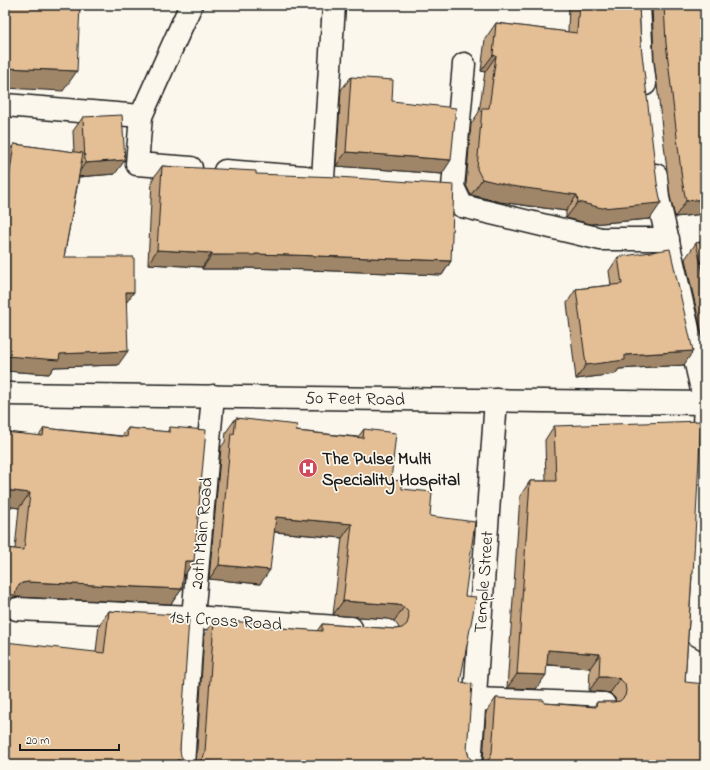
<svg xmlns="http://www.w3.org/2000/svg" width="710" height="770" font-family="'Indie Flower',sans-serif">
<rect width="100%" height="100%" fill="#fbf7ec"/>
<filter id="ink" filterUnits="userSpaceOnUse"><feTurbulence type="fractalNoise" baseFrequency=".025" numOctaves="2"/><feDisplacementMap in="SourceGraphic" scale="8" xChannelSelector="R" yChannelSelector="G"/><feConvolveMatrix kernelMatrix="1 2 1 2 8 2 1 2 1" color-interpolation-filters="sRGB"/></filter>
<g filter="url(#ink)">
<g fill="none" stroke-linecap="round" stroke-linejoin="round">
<defs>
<g id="street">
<path d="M639 5 642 60 645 84"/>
<path d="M464 64 453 187 462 206 601 239H668"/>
<path d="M5 105 141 116"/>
<path d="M191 168 137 164 141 116 191 5"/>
<path d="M225 171 305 177"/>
<path d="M656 175 658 198 705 403"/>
<path d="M323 178 334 5"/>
<path d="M705 404 694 633 705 639"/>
<path d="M17 609 193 617 351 628"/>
<path d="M475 699 604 704"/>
<path d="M183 765 193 617 213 396"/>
</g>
<g id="secondary">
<path d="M5 394 705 403"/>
<path d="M470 765 496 400"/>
</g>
</defs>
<use href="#street" stroke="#1c1c1c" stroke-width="25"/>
<use href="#secondary" stroke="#1c1c1c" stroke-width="25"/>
<use href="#street" stroke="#fbf7ec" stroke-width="22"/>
<use href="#secondary" stroke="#fbf7ec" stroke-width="22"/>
</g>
<g fill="#c4a480" stroke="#1c1c1c">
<path d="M569 5H639L650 219 591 224 566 218V211L500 202 471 195 466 185 471 124 479 112 485 72 481 71 485 39 496 23 567 32 568 31Z"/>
<path d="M652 5H705V214L675 217 670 196 654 59Z"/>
<path d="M351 77 392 101 442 174 336 166 341 90Z"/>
<path d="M83 117 115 174 79 177 64 257 126 303 118 365 54 367 49 374 5 371V156L14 144 74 152 73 131Z"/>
<path d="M162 166 256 174 451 261 442 275 282 269H281L246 268 245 269H202V267L148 264 152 180Z"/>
<path d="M705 241V347L685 259 696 243Z"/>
<path d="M618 257 684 365 619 369 615 374 576 379 567 303 576 289 611 285 609 271Z"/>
<path d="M236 418 296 431 358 437 364 429 391 480 402 489 430 516 465 596 460 682 467 750 469 757 473 761 479 763H483L486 712 496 698 544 703 594 706 597 702H616L615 698 610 693 604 692 589 691 590 668 547 665 536 689 507 688 520 496 530 481H546L545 440 554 426 692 576 685 682 705 765H196L204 635 214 621 268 627 317 631 322 624 396 629H399L398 626 394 621 388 619 333 615 342 538 274 532 260 584 209 579 221 447 225 442 226 432Z"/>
<path d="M170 427 194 561 184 576H183L182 589 171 604 18 597H13L5 609V548L15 549 19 508 5 506V432L39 436 44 428 122 436 128 428 167 432Z"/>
<path d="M109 611 178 618 180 750 96 652 99 625Z"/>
</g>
<g fill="#a08668" stroke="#1c1c1c">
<path d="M493 55 496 56 485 72 481 71Z"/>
<path d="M5 68 77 71 63 91 5 88Z"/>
<path d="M346 152 451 160 442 174 336 166Z"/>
<path d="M125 160 115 174 76 177 85 163Z"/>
<path d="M482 179 577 195 566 211 500 202 471 195Z"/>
<path d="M705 199V214L675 217 686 201Z"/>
<path d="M578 202 661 203 650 219 591 224 566 218Z"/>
<path d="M157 250 212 253 202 267 148 264Z"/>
<path d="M255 254 291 255 451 261 442 275 282 269H281L246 268 245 269H202L212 255Z"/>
<path d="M126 292H134L124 306Z"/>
<path d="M128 351 118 365 54 367 49 374 5 371V356Z"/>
<path d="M693 351 684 365 619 369 615 374 576 379 586 365 625 355Z"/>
<path d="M5 490 30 493 19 508 5 506Z"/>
<path d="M276 517 352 524 342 538 266 531Z"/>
<path d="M185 561H194L184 576 174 575Z"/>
<path d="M219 565 270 570 260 584 209 579Z"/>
<path d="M28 582 182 589 171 604 18 597H13L5 609V594L17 587 22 583Z"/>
<path d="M343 601 398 605 404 607 394 621 388 619 333 615Z"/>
<path d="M548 650 600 654 590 668 538 664Z"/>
<path d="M517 674 546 675 536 689 507 688Z"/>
<path d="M599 677H614L620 679 610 693 604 692 589 691Z"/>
<path d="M177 760 185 761 182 765H174Z"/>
<path d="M199 761 226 763 224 765H197Z"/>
</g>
<g fill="#e4bf95" stroke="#1c1c1c">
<path d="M5 5H80L77 71 5 68Z"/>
<path d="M580 5H639L641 45 657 183 661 203 602 208 578 202 577 195 511 186 482 179 477 169 482 108H489L496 56 493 55 496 23 577 33 578 17H579Z"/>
<path d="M664 5H705V199L686 201 682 180 666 43Z"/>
<path d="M351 77 393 80 392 101 456 108 451 160 346 152Z"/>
<path d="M122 115 125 160 85 163 83 117Z"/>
<path d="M14 144 83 153 64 257H134V292H126L128 351 60 354 59 360 5 356V178L9 179Z"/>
<path d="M162 166 256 171V174L338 177 454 185 451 261 291 255 255 254V255H212V253L157 250Z"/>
<path d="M705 241V282L696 243Z"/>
<path d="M670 249 693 351 625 355V360L586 365 576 289 622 284 618 257Z"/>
<path d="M236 418 297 425 296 431 363 438 364 429 396 433 391 480 402 481V489L432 492 430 516 475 522 465 596 476 597 460 682 472 684 467 750 469 757 473 761 479 763 486 762 490 758 492 752 496 698 544 700V703L596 707 597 702H613L620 701 625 696 626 691 625 684 620 679 614 677H599L600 654 548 650 546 675 517 674 530 481H556L554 426 701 421 693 574H692L685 682 705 684V765H226V763L199 761 203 758 205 752 214 621 268 623V627L322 631V624L396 629 402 628 407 624 409 617 408 612 404 607 398 605 343 601 352 524 276 517 270 570 219 565 231 433 234 434Z"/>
<path d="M170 427 206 430 194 561H185L182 589 28 582 22 583 17 587 15 595 5 594V548L24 550 30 493 5 490V432L43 436 44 428 127 437 128 428 170 432Z"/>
<path d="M109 611 178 615V618L189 619 180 750 181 756 185 761 177 760V765H5V642L104 653Z"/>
</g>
</g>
<defs>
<symbol id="hospital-disc" viewBox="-11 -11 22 22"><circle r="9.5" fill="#d1495b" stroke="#fbf7ec"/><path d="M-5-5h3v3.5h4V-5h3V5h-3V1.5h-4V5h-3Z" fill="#fff"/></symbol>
</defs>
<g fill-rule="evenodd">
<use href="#hospital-disc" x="297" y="457" width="22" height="22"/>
</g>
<g text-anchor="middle" stroke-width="3.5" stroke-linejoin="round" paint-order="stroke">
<g font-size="18" fill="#1c1c1c" stroke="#fbf7ec">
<text transform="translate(355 398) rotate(1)" y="6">50 Feet Road</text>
<text transform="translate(201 533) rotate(-85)" y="6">20th Main Road</text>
<text transform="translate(483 582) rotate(-86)" y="6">Temple Street</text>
<text transform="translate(226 620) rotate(4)" y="6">1st Cross Road</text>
</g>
<g font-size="18" font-weight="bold" fill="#1c1c1c" stroke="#fbf7ec" text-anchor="start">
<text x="322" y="464">The Pulse Multi<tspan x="322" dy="21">Speciality Hospital</tspan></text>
</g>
</g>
<rect width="710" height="770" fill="none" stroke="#fbf7ec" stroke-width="20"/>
<rect x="10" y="10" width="690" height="750" fill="none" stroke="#1c1c1c" stroke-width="1.5" filter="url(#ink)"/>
<path d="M20 744v6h99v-6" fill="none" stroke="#1c1c1c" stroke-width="2"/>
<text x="26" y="744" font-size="12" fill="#1c1c1c" stroke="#fbf7ec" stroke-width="3" paint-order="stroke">20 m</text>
</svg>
